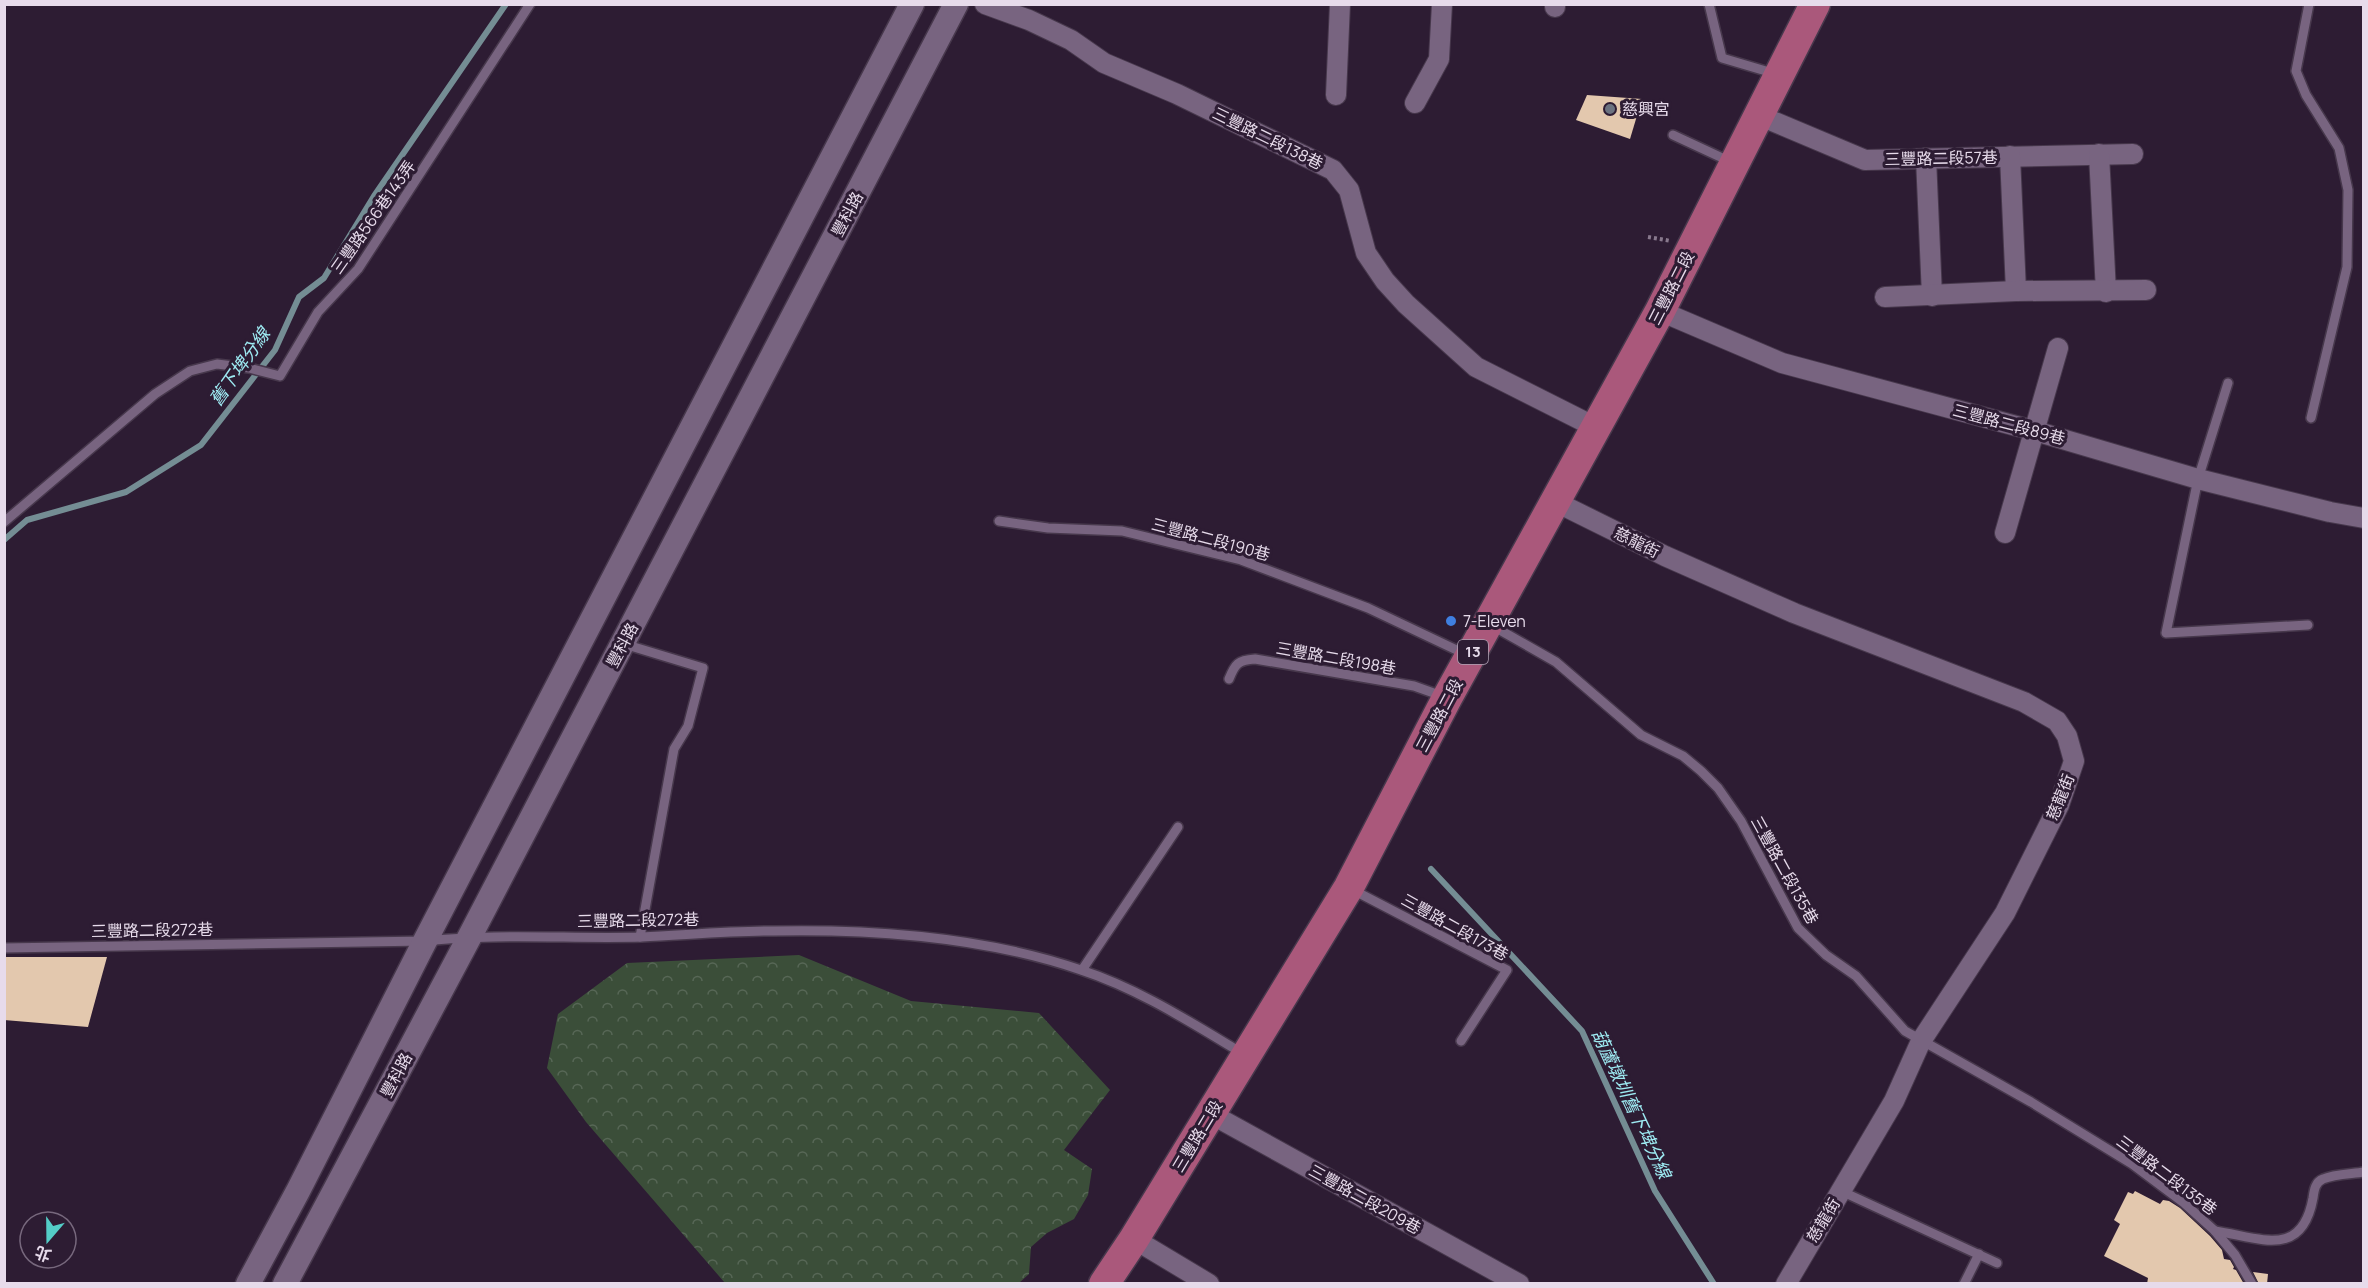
<svg xmlns="http://www.w3.org/2000/svg" width="2368" height="1288" font-family="Manrope,'Noto Sans TC',sans-serif">
<defs>
<pattern id="forest-crowns" width="20" height="18" patternUnits="userSpaceOnUse" patternTransform="scale(1.5)"><rect width="20" height="18" fill="#3b4e39"/><path d="M2 6a3 3 0 1 1 6 0M12 15a3 3 0 1 1 6 0" fill="none" stroke="#576756"/></pattern>
</defs>
<rect width="100%" height="100%" fill="#2d1c33"/>
<path fill="url(#forest-crowns)" d="M799 955 911 1001 1039 1013 1110 1090 1064 1150 1092 1169 1088 1195 1074 1219 1047 1233 1031 1247 1029 1274 1019 1283H725L586 1122 547 1068 558 1014 627 963Z"/>
<g fill="none" stroke-linecap="round" stroke-linejoin="round">
<g stroke="#748d94" stroke-width="6">
<path d="M4 540 27 520 126 492 201 445 275 350 299 297 324 278 374 196 506 4"/>
<path d="M1431 869 1582 1031 1655 1191 1714 1284"/>
</g>
</g>
<g fill="#e3c8ae">
<path d="M1587 95 1642 99 1630 139 1576 120Z"/>
<path d="M4 957H107L88 1027 4 1020Z"/>
<path d="M2135 1191 2160 1204 2163 1200 2169 1201 2180 1208 2210 1236 2222 1250 2224 1259 2230 1260 2234 1267 2233 1269 2236 1270 2244 1284H2147L2148 1278 2104 1256 2120 1224 2114 1220 2128 1192 2133 1194Z"/>
<path d="M2253 1272 2268 1274 2267 1284H2259Z"/>
</g>
<g fill="none" stroke-linecap="round" stroke-linejoin="round">
<defs>
<g id="service">
<path d="M1709 4 1722 58 1776 74"/>
<path d="M2309 4 2296 71 2306 95 2339 148 2348 190 2347 267 2311 418"/>
<path d="M1673 135 1731 162"/>
<path d="M2228 383 2198 479 2166 633 2308 625"/>
<path d="M999 521 1048 528 1122 531 1241 560 1368 608 1465 654"/>
<path d="M4 522 155 394 190 371 217 364 249 368 280 376 318 312 358 269 530 4"/>
<path d="M1491 625 1556 662 1641 735 1683 756 1701 771 1718 788 1741 821 1798 928 1826 955 1856 976 1905 1031 2031 1102 2132 1164 2184 1203 2215 1231 2235 1255 2252 1284"/>
<path d="M624 644 703 668 688 726 674 749 640 937"/>
<path d="M1229 679C1235 664 1238 660 1255 659L1414 686 1442 696"/>
<path d="M1353 890 1507 970 1461 1041"/>
<path d="M4 948 425 941C498 933 570 939 642 937 686 935 730 931 773 931 875 929 985 937 1081 970 1139 989 1190 1022 1242 1053"/>
<path d="M1082 970 1178 827"/>
<path d="M1841 1191 1997 1263"/>
<path d="M2215 1231C2261 1238 2302 1259 2313 1198 2314 1191 2315 1182 2323 1179 2334 1174 2351 1174 2364 1172"/>
<path d="M1964 1284 1979 1254"/>
</g>
<g id="minor">
<path d="M985 4 1029 20 1071 40 1104 63 1177 94 1333 170 1349 190 1366 253 1385 281 1406 304 1476 367 1595 427"/>
<path d="M1555 7V4"/>
<path d="M1336 95 1340 4"/>
<path d="M1415 103 1439 59 1442 4"/>
<path d="M1758 115 1865 160 2133 154"/>
<path d="M2099 154 2106 292"/>
<path d="M2010 156 2016 291"/>
<path d="M1926 158 1932 296"/>
<path d="M1885 297 2016 291 2146 290"/>
<path d="M1660 311 1782 363 2035 431 2198 479 2330 512 2364 518"/>
<path d="M1556 502 1665 556 1794 613 2024 702 2057 721 2067 736 2074 761 2059 805 2005 913 1921 1041 1894 1101 1786 1284"/>
<path d="M2005 533 2058 348"/>
<path d="M1211 1114 1519 1284"/>
<path d="M1134 1239 1209 1284"/>
</g>
<g id="tertiary">
<path d="M248 1284 298 1191 425 941 912 4"/>
<path d="M285 1284 470 936 956 4"/>
</g>
<path id="primary" d="M1104 1284 1134 1239 1349 887 1447 698 1660 311 1815 4"/>
</defs>
<use href="#service" stroke="#47384c" stroke-width="12"/>
<use href="#minor" stroke="#47384c" stroke-width="22"/>
<use href="#tertiary" stroke="#47384c" stroke-width="27"/>
<use href="#primary" stroke="#47384c" stroke-width="33"/>
<path stroke="#88798d" stroke-width="4" stroke-dasharray="3 3" stroke-linecap="butt" d="M1648 237 1671 241"/>
<use href="#service" stroke="#786480" stroke-width="9"/>
<use href="#minor" stroke="#786480" stroke-width="20"/>
<use href="#tertiary" stroke="#786480" stroke-width="24"/>
<use href="#primary" stroke="#aa587b" stroke-width="30"/>
</g>
<circle fill="#6b7280" stroke="#2d1c33" stroke-width="2" cx="1610" cy="109" r="6"/>
<circle fill="#3f7fe0" stroke="#2d1c33" stroke-width="2" cx="1451" cy="621" r="6"/>
<g text-anchor="middle" stroke-width="6" stroke-linejoin="round" paint-order="stroke">
<rect fill="#2d1c33" stroke="#afa2b4" stroke-width="1.5" x="1458" y="640" width="30" height="24" rx="4.5"/>
<g font-size="15" font-weight="bold" fill="#e7dbeb">
<text x="1473" y="657">13</text>
</g>
<g font-size="16" fill="#e7dbeb" stroke="#2d1c33" text-anchor="start">
<text x="1622" y="115">慈興宮</text>
<text x="1463" y="627">7-Eleven</text>
</g>
<g font-size="16" fill="#e7dbeb" stroke="#2d1c33">
<text transform="translate(1268 138) rotate(26)" y="6">三豐路二段138巷</text>
<text transform="translate(1941 158) rotate(-1)" y="6">三豐路二段57巷</text>
<text transform="translate(847 214) rotate(-62)" y="6">豐科路</text>
<text transform="translate(373 217) rotate(-55)" y="6">三豐路566巷143弄</text>
<text transform="translate(1671 288) rotate(-63)" y="6">三豐路二段</text>
<text transform="translate(2009 424) rotate(15)" y="6">三豐路二段89巷</text>
<text transform="translate(1211 539) rotate(15)" y="6">三豐路二段190巷</text>
<text transform="translate(1637 542) rotate(26)" y="6">慈龍街</text>
<text transform="translate(622 645) rotate(-62)" y="6">豐科路</text>
<text transform="translate(1336 658) rotate(10)" y="6">三豐路二段198巷</text>
<text transform="translate(1439 715) rotate(-62)" y="6">三豐路二段</text>
<text transform="translate(2060 797) rotate(-68)" y="6">慈龍街</text>
<text transform="translate(1785 870) rotate(61)" y="6">三豐路二段135巷</text>
<text transform="translate(638 920) rotate(-1)" y="6">三豐路二段272巷</text>
<text transform="translate(1455 927) rotate(29)" y="6">三豐路二段173巷</text>
<text transform="translate(152 930) rotate(-1)" y="6">三豐路二段272巷</text>
<text transform="translate(396 1075) rotate(-62)" y="6">豐科路</text>
<text transform="translate(1197 1136) rotate(-59)" y="6">三豐路二段</text>
<text transform="translate(2167 1175) rotate(37)" y="6">三豐路二段135巷</text>
<text transform="translate(1365 1199) rotate(29)" y="6">三豐路二段209巷</text>
<text transform="translate(1823 1220) rotate(-59)" y="6">慈龍街</text>
</g>
<g font-size="18" font-style="italic" fill="#9eebf3" stroke="#2d1c33">
<text transform="translate(240 367) rotate(-55)" y="6">舊下埤分線</text>
<text transform="translate(1631 1104) rotate(65)" y="6">葫蘆墩圳舊下埤分線</text>
</g>
</g>
<rect width="2368" height="1288" fill="none" stroke="#e7dbeb" stroke-width="12"/>
<g transform="translate(48 1240) rotate(200)"><circle r="28" fill="#2d1c33" stroke="#77687d" stroke-width="1.5"/>
<path d="M0-4.5L10 22L0 15L-10 22Z" fill="#54cdc7"/>
<text y="-9" font-size="16" font-weight="bold" text-anchor="middle" fill="#e7dbeb">北</text>
</g>
</svg>
